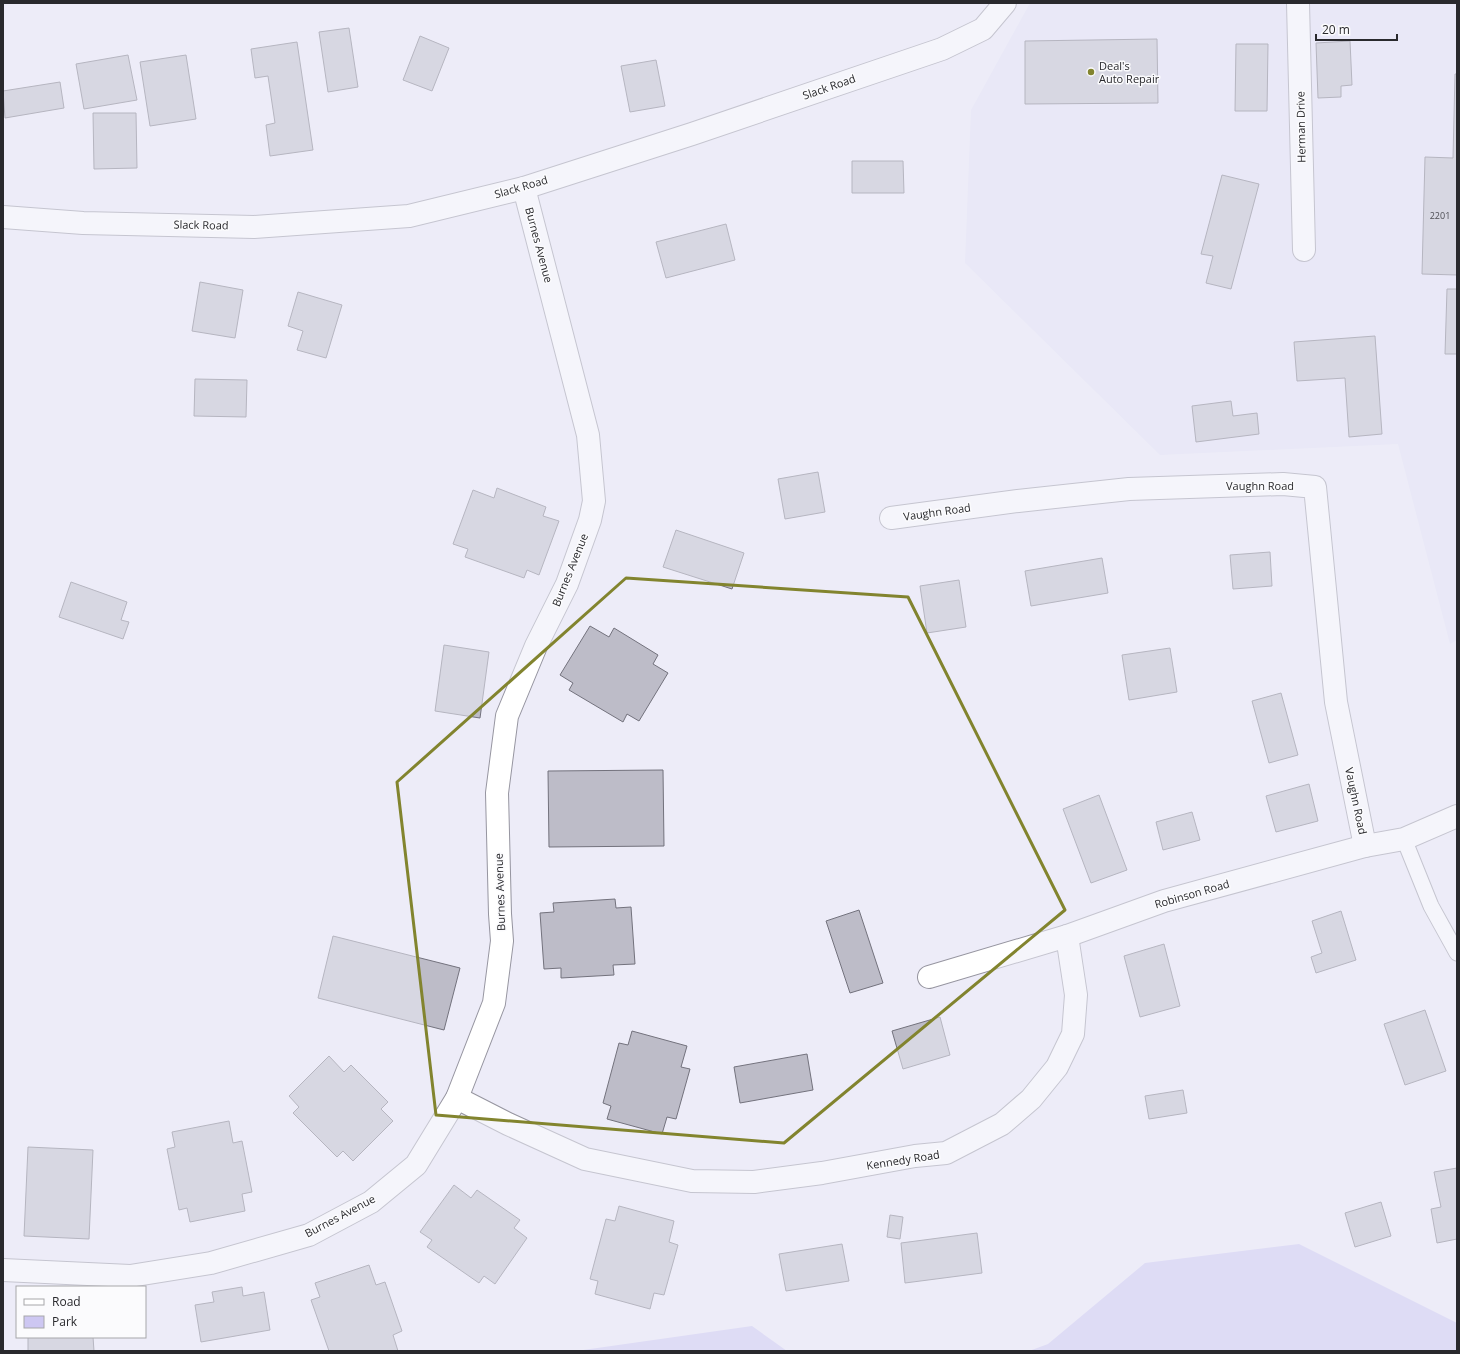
<svg xmlns="http://www.w3.org/2000/svg" width="1460" height="1354" font-family="'Open Sans',sans-serif">
<rect width="100%" height="100%" fill="#edecf8"/>
<path fill="#e4e2f6" d="M1030 3H1457V640L1450 644 1398 444 1160 455 965 263 971 110Z"/>
<g fill="#cdc7f2">
<path d="M1299 1244 1457 1323V1351H1029L1048 1344 1145 1263Z"/>
<path d="M752 1326 787 1351H576Z"/>
</g>
<g fill="#bdbcc8" stroke="#73727d">
<path d="M349 28 358 87 328 92 319 32Z"/>
<path d="M420 36 449 48 432 91 403 80Z"/>
<path d="M1157 39 1158 103 1025 104V41Z"/>
<path d="M1350 41 1352 85 1341 86V97L1318 98 1316 43Z"/>
<path d="M297 42 313 150 270 156 266 125 275 123 268 76 255 78 251 49Z"/>
<path d="M1236 44H1268L1267 111H1235Z"/>
<path d="M128 55 137 100 84 109 76 64Z"/>
<path d="M186 55 196 119 150 126 140 62Z"/>
<path d="M656 60 665 106 630 112 621 66Z"/>
<path d="M1455 74H1457V275L1422 274 1425 157 1453 158Z"/>
<path d="M60 82 64 108 5 118 3 91Z"/>
<path d="M93 113H136L137 168 94 169Z"/>
<path d="M852 161H903L904 193H852Z"/>
<path d="M1222 175 1259 184 1231 289 1206 283 1213 256 1201 254Z"/>
<path d="M726 224 735 260 666 278 656 242Z"/>
<path d="M200 282 243 290 235 338 192 331Z"/>
<path d="M1447 289H1457V354H1445Z"/>
<path d="M298 292 342 305 326 358 297 350 303 331 288 326Z"/>
<path d="M1375 336 1382 434 1349 437 1345 378 1297 381 1294 342Z"/>
<path d="M195 379 247 380 246 417 194 416Z"/>
<path d="M1231 401 1233 416 1257 413 1259 434 1196 442 1192 406Z"/>
<path d="M818 472 825 512 785 519 778 479Z"/>
<path d="M497 488 546 507 543 516 559 521 539 575 527 570 524 578 465 557 468 549 453 544 473 490 494 498Z"/>
<path d="M676 530 744 553 732 589 663 567Z"/>
<path d="M1270 552 1272 586 1233 589 1230 555Z"/>
<path d="M1102 558 1108 593 1031 606 1025 571Z"/>
<path d="M959 580 966 627 927 633 920 586Z"/>
<path d="M71 582 127 602 121 620 129 622 123 639 59 617Z"/>
<path d="M590 626 609 637 614 628 658 655 653 664 668 673 639 721 627 714 623 722 569 690 573 683 560 675Z"/>
<path d="M444 645 489 652 480 718 435 711Z"/>
<path d="M1170 648 1177 692 1129 700 1122 655Z"/>
<path d="M1281 693 1298 755 1269 763 1252 701Z"/>
<path d="M663 770 664 846 549 847 548 771Z"/>
<path d="M1309 784 1318 821 1276 832 1266 796Z"/>
<path d="M1099 795 1127 870 1091 883 1063 809Z"/>
<path d="M1192 812 1200 840 1163 850 1156 822Z"/>
<path d="M615 899 616 908 631 907 635 964 613 965 614 975 561 978V968L544 969 540 913 554 912 553 903Z"/>
<path d="M859 910 883 983 850 993 826 921Z"/>
<path d="M1341 911 1356 960 1316 973 1311 957 1322 953 1312 921Z"/>
<path d="M333 936 460 968 444 1030 318 998Z"/>
<path d="M1164 944 1180 1006 1140 1017 1124 956Z"/>
<path d="M1425 1010 1446 1071 1405 1085 1384 1024Z"/>
<path d="M940 1017 950 1055 903 1069 892 1031Z"/>
<path d="M632 1031 687 1046 681 1067 690 1069 676 1119 667 1117 662 1134 607 1119 611 1106 603 1103 619 1043 628 1045Z"/>
<path d="M807 1054 813 1090 740 1103 734 1067Z"/>
<path d="M329 1056 344 1072 351 1065 388 1102 381 1109 393 1121 353 1161 343 1151 337 1157 293 1113 299 1107 289 1096Z"/>
<path d="M1183 1090 1187 1113 1149 1119 1145 1096Z"/>
<path d="M229 1121 233 1143 242 1141 252 1192 242 1194 245 1211 190 1222 187 1208 179 1210 167 1149 175 1147 172 1132Z"/>
<path d="M28 1147 93 1150 89 1239 24 1236Z"/>
<path d="M1457 1168V1239L1437 1243 1431 1209 1441 1207 1434 1172Z"/>
<path d="M454 1185 471 1198 477 1190 520 1220 514 1228 527 1238 495 1284 484 1276 479 1283 427 1247 432 1240 420 1232Z"/>
<path d="M1381 1202 1391 1236 1355 1247 1345 1213Z"/>
<path d="M619 1206 674 1221 669 1242 678 1245 664 1295 654 1293 650 1309 595 1294 598 1281 590 1279 606 1219 615 1221Z"/>
<path d="M890 1215 903 1217 900 1239 887 1237Z"/>
<path d="M977 1233 982 1273 905 1283 901 1243Z"/>
<path d="M842 1244 849 1281 786 1291 779 1254Z"/>
<path d="M369 1265 376 1285 385 1282 402 1331 393 1335 398 1351H329L311 1300 320 1297 315 1283Z"/>
<path d="M242 1287 243 1296 264 1292 270 1330 201 1342 195 1305 214 1302 212 1292Z"/>
<path d="M28 1337H93L94 1351H28Z"/>
</g>
<g fill="none" stroke-linecap="round" stroke-linejoin="round">
<defs>
<path id="lane" d="M1404 839 1431 906 1457 953"/>
<g id="street">
<path d="M1298 3 1304 250"/>
<path d="M3 217 83 223 254 227 409 216 524 188 692 134 942 49 983 29 1005 3"/>
<path d="M891 518 1018 501 1129 489 1283 484 1315 487 1336 702 1365 846"/>
<path d="M929 977 1067 936 1164 901 1365 846 1404 839 1457 816"/>
<path d="M457 1098 508 1124 585 1159 692 1181 754 1182 822 1173 915 1156 946 1153 1002 1124 1031 1099 1057 1067 1073 1034 1076 995 1067 936"/>
<path d="M3 1270 130 1276 211 1263 309 1235 371 1202 416 1165 457 1098 494 1003 502 941 500 914 497 793 507 716 536 646 567 584 590 520 594 501 588 435 524 188"/>
</g>
</defs>
<use href="#lane" stroke="#9695a0" stroke-width="17"/>
<use href="#street" stroke="#9695a0" stroke-width="24"/>
<use href="#lane" stroke="#fff" stroke-width="15"/>
<use href="#street" stroke="#fff" stroke-width="22"/>
</g>
<path d="M0 0H1460V1354H0ZM626 578 908 597 1065 910 784 1143 436 1115 397 782Z" fill="#edecf8" fill-opacity=".55" fill-rule="evenodd"/>
<path fill="none" stroke="#82842e" stroke-width="3" stroke-linejoin="round" d="M626 578 908 597 1065 910 784 1143 436 1115 397 782Z"/>
<circle fill="#82842e" stroke="#fbfbfd" stroke-width="1.5" cx="1091" cy="72" r="4"/>
<g text-anchor="middle" stroke-width="3" stroke-linejoin="round" paint-order="stroke">
<g font-size="9" fill="#4e4e54">
<text x="1440" y="219">2201</text>
</g>
<g font-size="11" fill="#29292d" stroke="#fbfbfd" text-anchor="start">
<text x="1099" y="70">Deal's<tspan x="1099" dy="13">Auto Repair</tspan></text>
</g>
<g font-size="11" fill="#29292d" stroke="#fbfbfd">
<text transform="translate(829 87) rotate(-19)" y="4">Slack Road</text>
<text transform="translate(1301 127) rotate(-91)" y="4">Herman Drive</text>
<text transform="translate(521 187) rotate(-16)" y="4">Slack Road</text>
<text transform="translate(201 225) rotate(1)" y="4">Slack Road</text>
<text transform="translate(539 245) rotate(75)" y="4">Burnes Avenue</text>
<text x="1260" y="490">Vaughn Road</text>
<text transform="translate(937 512) rotate(-8)" y="4">Vaughn Road</text>
<text transform="translate(570 570) rotate(-68)" y="4">Burnes Avenue</text>
<text transform="translate(1356 801) rotate(78)" y="4">Vaughn Road</text>
<text transform="translate(500 892) rotate(-92)" y="4">Burnes Avenue</text>
<text transform="translate(1192 894) rotate(-16)" y="4">Robinson Road</text>
<text transform="translate(903 1160) rotate(-9)" y="4">Kennedy Road</text>
<text transform="translate(340 1216) rotate(-28)" y="4">Burnes Avenue</text>
</g>
</g>
<rect width="1460" height="1354" fill="none" stroke="#29292d" stroke-width="8"/>
<rect x="16" y="1286" width="130" height="52" fill="#fbfbfd" stroke="#a7a7aa"/>
<rect x="24" y="1299" width="20" height="6" fill="#ffffff" stroke="#a7a7aa"/>
<text x="52" y="1306" font-size="12" fill="#29292d">Road</text>
<rect x="24" y="1316" width="20" height="12" fill="#cdc7f2" stroke="#a7a7aa"/>
<text x="52" y="1326" font-size="12" fill="#29292d">Park</text>
<path d="M1316 34v6h81v-6" fill="none" stroke="#29292d" stroke-width="2"/>
<text x="1322" y="34" font-size="12" fill="#29292d" stroke="#fbfbfd" stroke-width="3" paint-order="stroke">20 m</text>
</svg>
